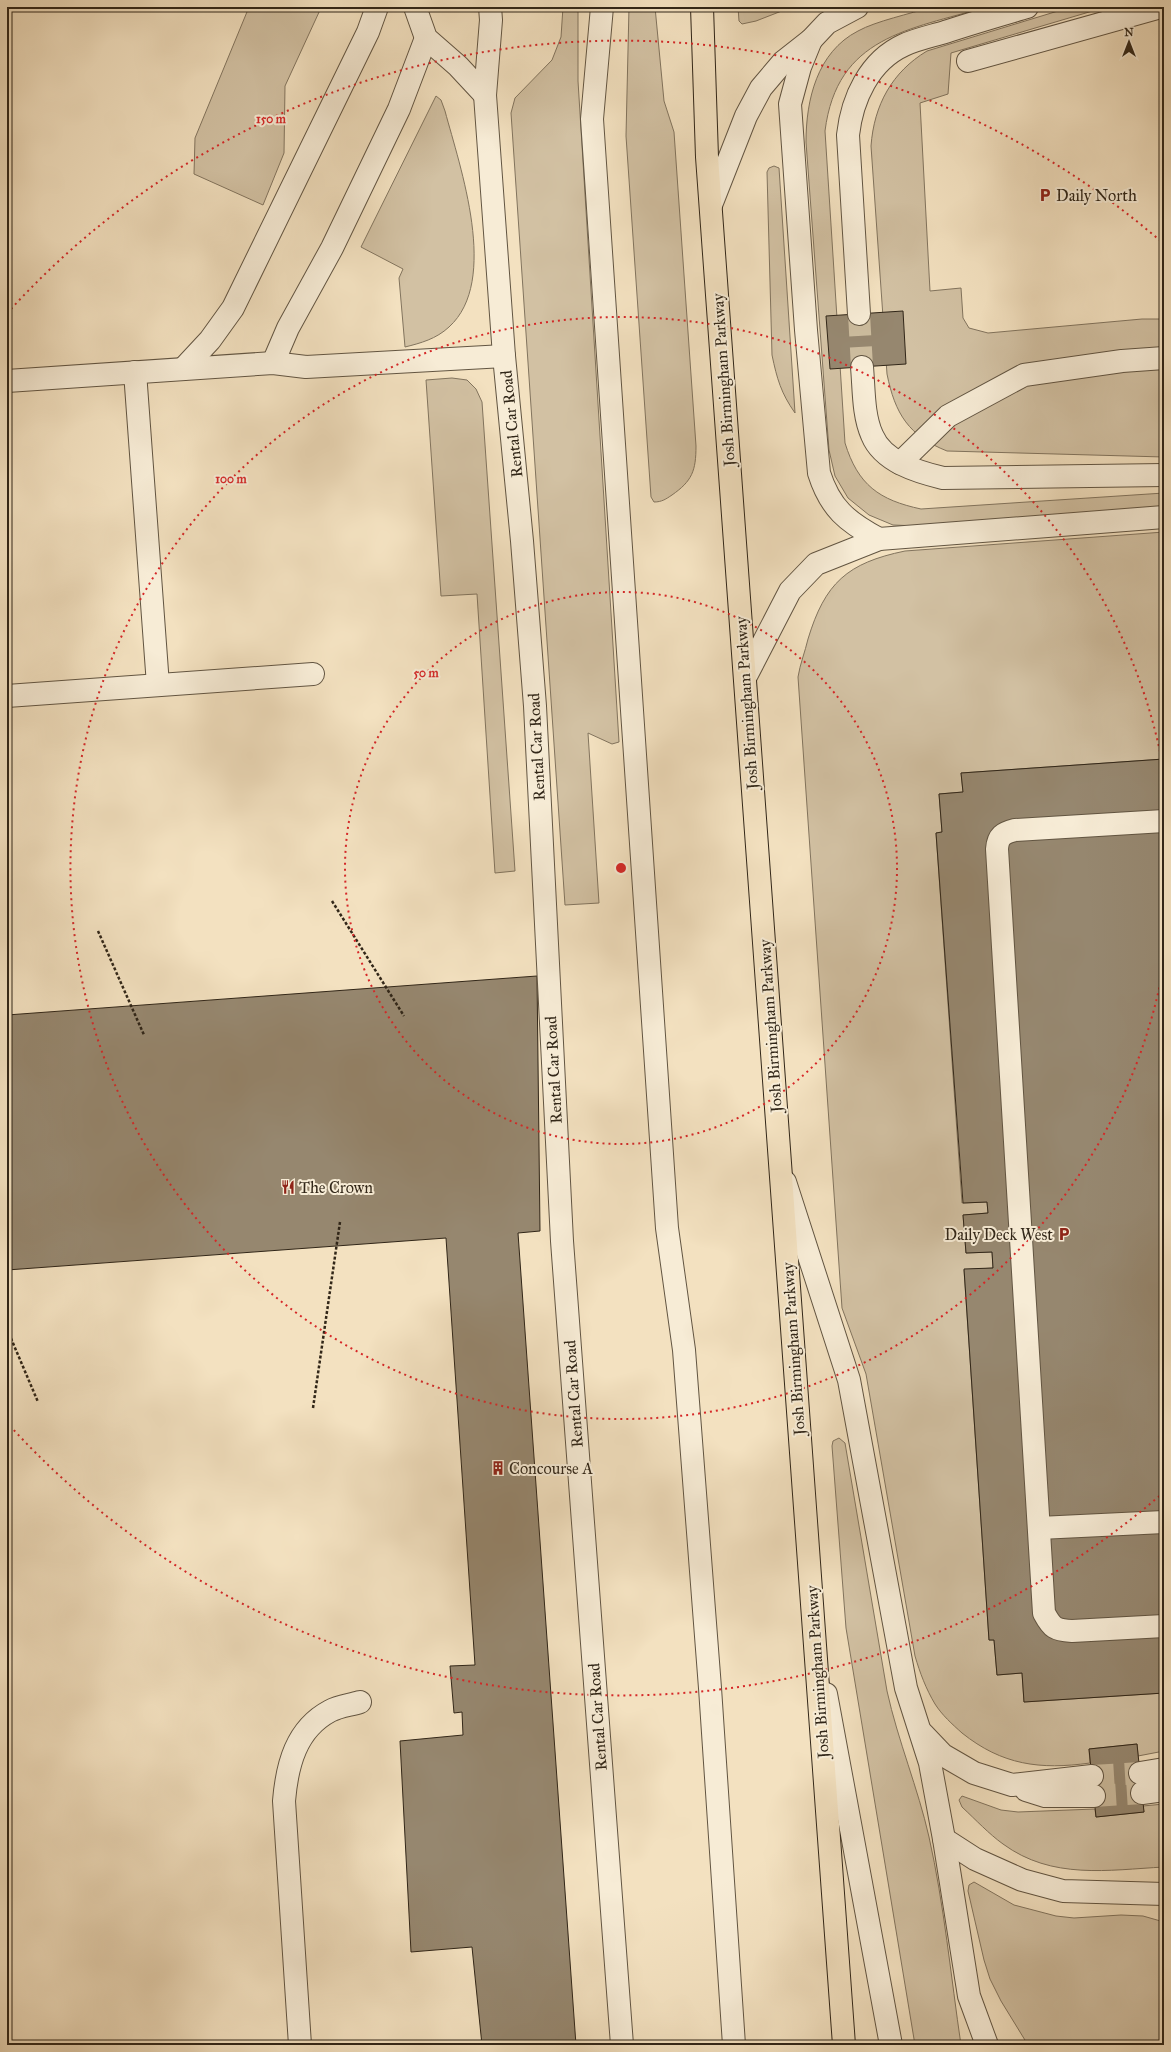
<svg xmlns="http://www.w3.org/2000/svg" width="1171" height="2052" font-family="'IM FELL Great Primer',serif">
<rect width="100%" height="100%" fill="#f3e1c0"/>
<filter id="stains"><feTurbulence type="fractalNoise" baseFrequency=".005" numOctaves="4"/><feColorMatrix values="0 0 0 0 .2 0 0 0 0 .09 0 0 0 0 .02 0 0 0 .5 -.17"/></filter>
<radialGradient id="worn" r=".72"><stop offset=".6" stop-color="#630" stop-opacity="0"/><stop offset="1" stop-color="#630" stop-opacity=".3"/></radialGradient>
<g fill="#d2c1a3" stroke="#82745e">
<path d="M249 7H304L320 10 285 86 284 153 263 205 194 174 195 138Z"/>
<path d="M563 7H578V81L619 742 612 744 588 733 599 903 565 905 511 113 515 98 552 60 561 37Z"/>
<path d="M629 7H655L664 101 674 132 696 446C696 471 692 481 672 495 666 499 662 502 654 502L651 497 626 136Z"/>
<path d="M738 7H792L756 21 742 24 739 21Z"/>
<path d="M931 7H986C909 30 837 36 825 131L845 443C858 485 879 500 921 509L1164 493V508L919 526 893 525 869 515 848 498 835 476 829 450 806 142C806 100 817 52 858 31 876 21 910 14 931 7Z"/>
<path d="M1071 7H1106L951 53 948 94 920 103 930 291 961 288 963 318 969 328 988 333 1142 319H1164V457L947 451C909 436 895 414 887 374L871 146C874 105 892 72 927 51Z"/>
<path d="M436 96 441 100 445 111C460 167 500 281 449 327 436 339 421 343 405 347L399 278 403 269 361 247Z"/>
<path d="M774 166 779 168 795 413C781 393 777 379 772 355L767 172 769 168Z"/>
<path d="M452 378 467 380 476 389 482 402 515 871 495 873 477 594 441 596 426 380Z"/>
<path d="M1164 532V759L961 773 963 792 939 794 942 832 936 833 962 1203 987 1202 988 1213 963 1215 966 1253 992 1252 993 1268 964 1270 989 1640H994L997 1675 1022 1673 1024 1702 1164 1693V1751L1138 1756 1137 1744 1089 1749 1090 1763C1040 1770 1002 1765 962 1733 952 1724 942 1715 935 1704 926 1689 920 1673 915 1656L866 1374 842 1308 798 677C800 664 805 652 808 639 825 583 847 563 905 551Z"/>
<path d="M839 1438 845 1443 887 1691C898 1741 918 1788 929 1837 944 1904 951 1977 961 2045H915L846 1628 832 1446 833 1441Z"/>
<path d="M962 1796 1001 1810 1018 1812 1095 1809 1096 1817 1144 1812 1143 1806 1164 1804V1867C1108 1870 1052 1880 1003 1844 989 1834 976 1820 962 1807L959 1800Z"/>
<path d="M974 1882 1014 1905 1056 1916 1074 1918 1121 1915 1143 1916 1164 1922V2045H1028L1001 2001 990 1979 984 1960 968 1891 969 1885Z"/>
</g>
<g fill="#96876f" stroke="#312618">
<path d="M903 311 906 364 830 369 826 316Z"/>
<path d="M1164 759V1693L1024 1702 1022 1673 997 1675 994 1640H989L964 1269 993 1268 992 1252 966 1253 963 1215 988 1213 987 1202 963 1203 936 833 942 832 939 794 963 792 961 773Z"/>
<path d="M537 976 540 1231 518 1233 576 2045H482L472 1947 411 1952 400 1741 463 1735 462 1712 454 1713 450 1666 475 1665 446 1238 7 1270V1015Z"/>
<path d="M1137 1744 1144 1812 1096 1817 1089 1749Z"/>
</g>
<g fill="none" stroke-linecap="round" stroke-linejoin="round">
<g stroke="#ccbc9e" stroke-width="22" stroke-dasharray="22 11" stroke-linecap="butt">
<path d="M859 314 862 367"/>
<path d="M1092 1776 1140 1773"/>
<path d="M1094 1796 1142 1793"/>
</g>
<defs>
<g id="minor">
<path d="M415 7 426 38 458 66 485 95"/>
<path d="M490 7 491 20 485 95 504 356 522 541 535 706 562 1241 622 2045"/>
<path d="M602 7 592 119 667 1228 684 1350 710 1688 734 2045"/>
<path d="M811 40 800 67 790 104 806 330 819 473C830 508 847 522 879 539"/>
<path d="M968 61 1161 7"/>
<path d="M711 205 746 116 761 88 783 62 811 40 827 23 857 7"/>
<path d="M859 314 848 135C852 99 869 61 904 45 917 39 932 36 945 32 972 23 1000 15 1027 7"/>
<path d="M273 363 288 328 332 248 399 109 426 38"/>
<path d="M862 367C864 389 863 415 872 435 883 462 918 472 943 478L1164 475"/>
<path d="M183 369 210 340 233 308 368 32 377 7"/>
<path d="M135 372 158 685"/>
<path d="M7 381 273 363 306 367 504 356"/>
<path d="M900 463 948 416 1024 375 1122 361 1164 358"/>
<path d="M745 678 790 591 816 564 879 539 1164 517"/>
<path d="M7 696 313 674"/>
<path d="M1164 821 1015 830C1003 833 998 836 997 849L1044 1613C1052 1628 1055 1630 1072 1631L1164 1626"/>
<path d="M785 1182 849 1380 906 1688 930 1763 944 1839 969 1996 987 2045"/>
<path d="M1039 1528 1164 1522"/>
<path d="M826 1694 891 2045"/>
<path d="M923 1734 943 1755 974 1773 1012 1785 1092 1776"/>
<path d="M1140 1773 1164 1769"/>
<path d="M1026 1790 1045 1796H1094"/>
<path d="M1142 1793 1164 1790"/>
<path d="M944 1839 975 1859 1022 1880 1063 1891 1164 1894"/>
<path d="M300 2045 284 1801C287 1765 296 1729 330 1711 339 1706 351 1705 360 1702"/>
</g>
<path id="major" d="M702 7 707 157 844 2045"/>
</defs>
<use href="#minor" stroke="#625542" stroke-width="24"/>
<use href="#major" stroke="#312618" stroke-width="24"/>
<g stroke="#312618" stroke-width="2.5" stroke-dasharray="3 2" stroke-linecap="butt">
<path d="M332 901 404 1016"/>
<path d="M98 931 144 1035"/>
<path d="M7 1329 38 1402"/>
<path d="M313 1408 340 1222"/>
</g>
<use href="#minor" stroke="#f7ecd6" stroke-width="22"/>
<use href="#major" stroke="#f3e1c0" stroke-width="22"/>
</g>
<g fill="none" stroke="#d62828" stroke-width="2" stroke-dasharray="2 4">
<circle cx="621" cy="868" r="276"/>
<path d="M1164 964A551 551 0 1 1 1164 772"/>
<path d="M1164 1492A827 827 0 0 1 11 1427M11 309A827 827 0 0 1 1164 244"/>
</g>
<defs>
<symbol id="parking-bare" viewBox="-9 -9 18 18"><path d="M-3.5-5.5H1a3.5 3.5 0 0 1 0 7H-1V5.5H-3.5ZM-1-3.4V-.6H.8a1.4 1.4 0 0 0 0-2.8Z" fill="#8f2418" stroke="#f7ecd6" stroke-width="2.5" paint-order="stroke"/></symbol>
<symbol id="restaurant-bare" viewBox="-9 -9 18 18"><path d="M-5-6h1v4h1v-4h1v4h1v-4h1v5L-1.5 .5V6h-2V.5L-5-1ZM5-6V6H3V1.5H1.5Q1.5-4 5-6Z" fill="#8f2418" stroke="#f7ecd6" stroke-width="2.5" paint-order="stroke"/></symbol>
<symbol id="building-bare" viewBox="-9 -9 18 18"><path d="M-4-6H4V6H1V3H-1V6H-4ZM-2.5-4.3h1.7v1.8h-1.7ZM.8-4.3h1.7v1.8H.8ZM-2.5-1h1.7V.8h-1.7ZM.8-1h1.7V.8H.8Z" fill="#8f2418" stroke="#f7ecd6" stroke-width="2.5" paint-order="stroke"/></symbol>
</defs>
<g fill-rule="evenodd">
<use href="#parking-bare" x="1035" y="185" width="20" height="20"/>
<use href="#restaurant-bare" x="278" y="1177" width="20" height="20"/>
<use href="#parking-bare" x="1054" y="1224" width="20" height="20"/>
<use href="#building-bare" x="488" y="1458" width="20" height="20"/>
</g>
<g text-anchor="middle" stroke-width="4" stroke-linejoin="round" paint-order="stroke">
<g font-size="16" fill="#312618" stroke="#f7ecd6" text-anchor="start">
<text x="1056" y="201">Daily North</text>
<text x="299" y="1193">The Crown</text>
<text x="1053" y="1240" text-anchor="end">Daily Deck West</text>
<text x="509" y="1474">Concourse A</text>
</g>
<g font-size="16" fill="#312618" stroke="#f7ecd6">
<text transform="translate(723 380) rotate(-94)" y="6">Josh Birmingham Parkway</text>
<text transform="translate(511 424) rotate(-96)" y="6">Rental Car Road</text>
<text transform="translate(746 703) rotate(-94)" y="6">Josh Birmingham Parkway</text>
<text transform="translate(536 747) rotate(-93)" y="6">Rental Car Road</text>
<text transform="translate(770 1026) rotate(-94)" y="6">Josh Birmingham Parkway</text>
<text transform="translate(553 1070) rotate(-93)" y="6">Rental Car Road</text>
<text transform="translate(793 1349) rotate(-94)" y="6">Josh Birmingham Parkway</text>
<text transform="translate(573 1394) rotate(-94)" y="6">Rental Car Road</text>
<text transform="translate(817 1672) rotate(-94)" y="6">Josh Birmingham Parkway</text>
<text transform="translate(597 1717) rotate(-94)" y="6">Rental Car Road</text>
</g>
</g>
<circle cx="621" cy="868" r="6" fill="#d62828" stroke="#f7ecd6" stroke-width="2"/>
<g font-size="12" text-anchor="middle" font-weight="bold" fill="#d62828" stroke="#f7ecd6" stroke-width="4" stroke-linejoin="round" paint-order="stroke">
<text x="271" y="123">150 m</text>
<text x="231" y="483">100 m</text>
<text x="426" y="677">50 m</text>
</g>
<rect width="1171" height="2052" fill="none" stroke="#f3e1c0" stroke-width="24"/>
<rect x="8" y="8" width="1155" height="2036" fill="none" stroke="#312618" stroke-width="2"/>
<rect x="12" y="12" width="1147" height="2028" fill="none" stroke="#312618"/>
<g transform="translate(1129 42)" stroke="#f7ecd6" stroke-width="3" paint-order="stroke">
<path d="M0-3L7 15L0 10L-7 15Z" fill="#312618"/>
<text y="-6" font-size="11" font-weight="bold" text-anchor="middle" fill="#312618">N</text>
</g>
<rect width="100%" height="100%" filter="url(#stains)"/>
<rect width="100%" height="100%" fill="url(#worn)"/>
</svg>
